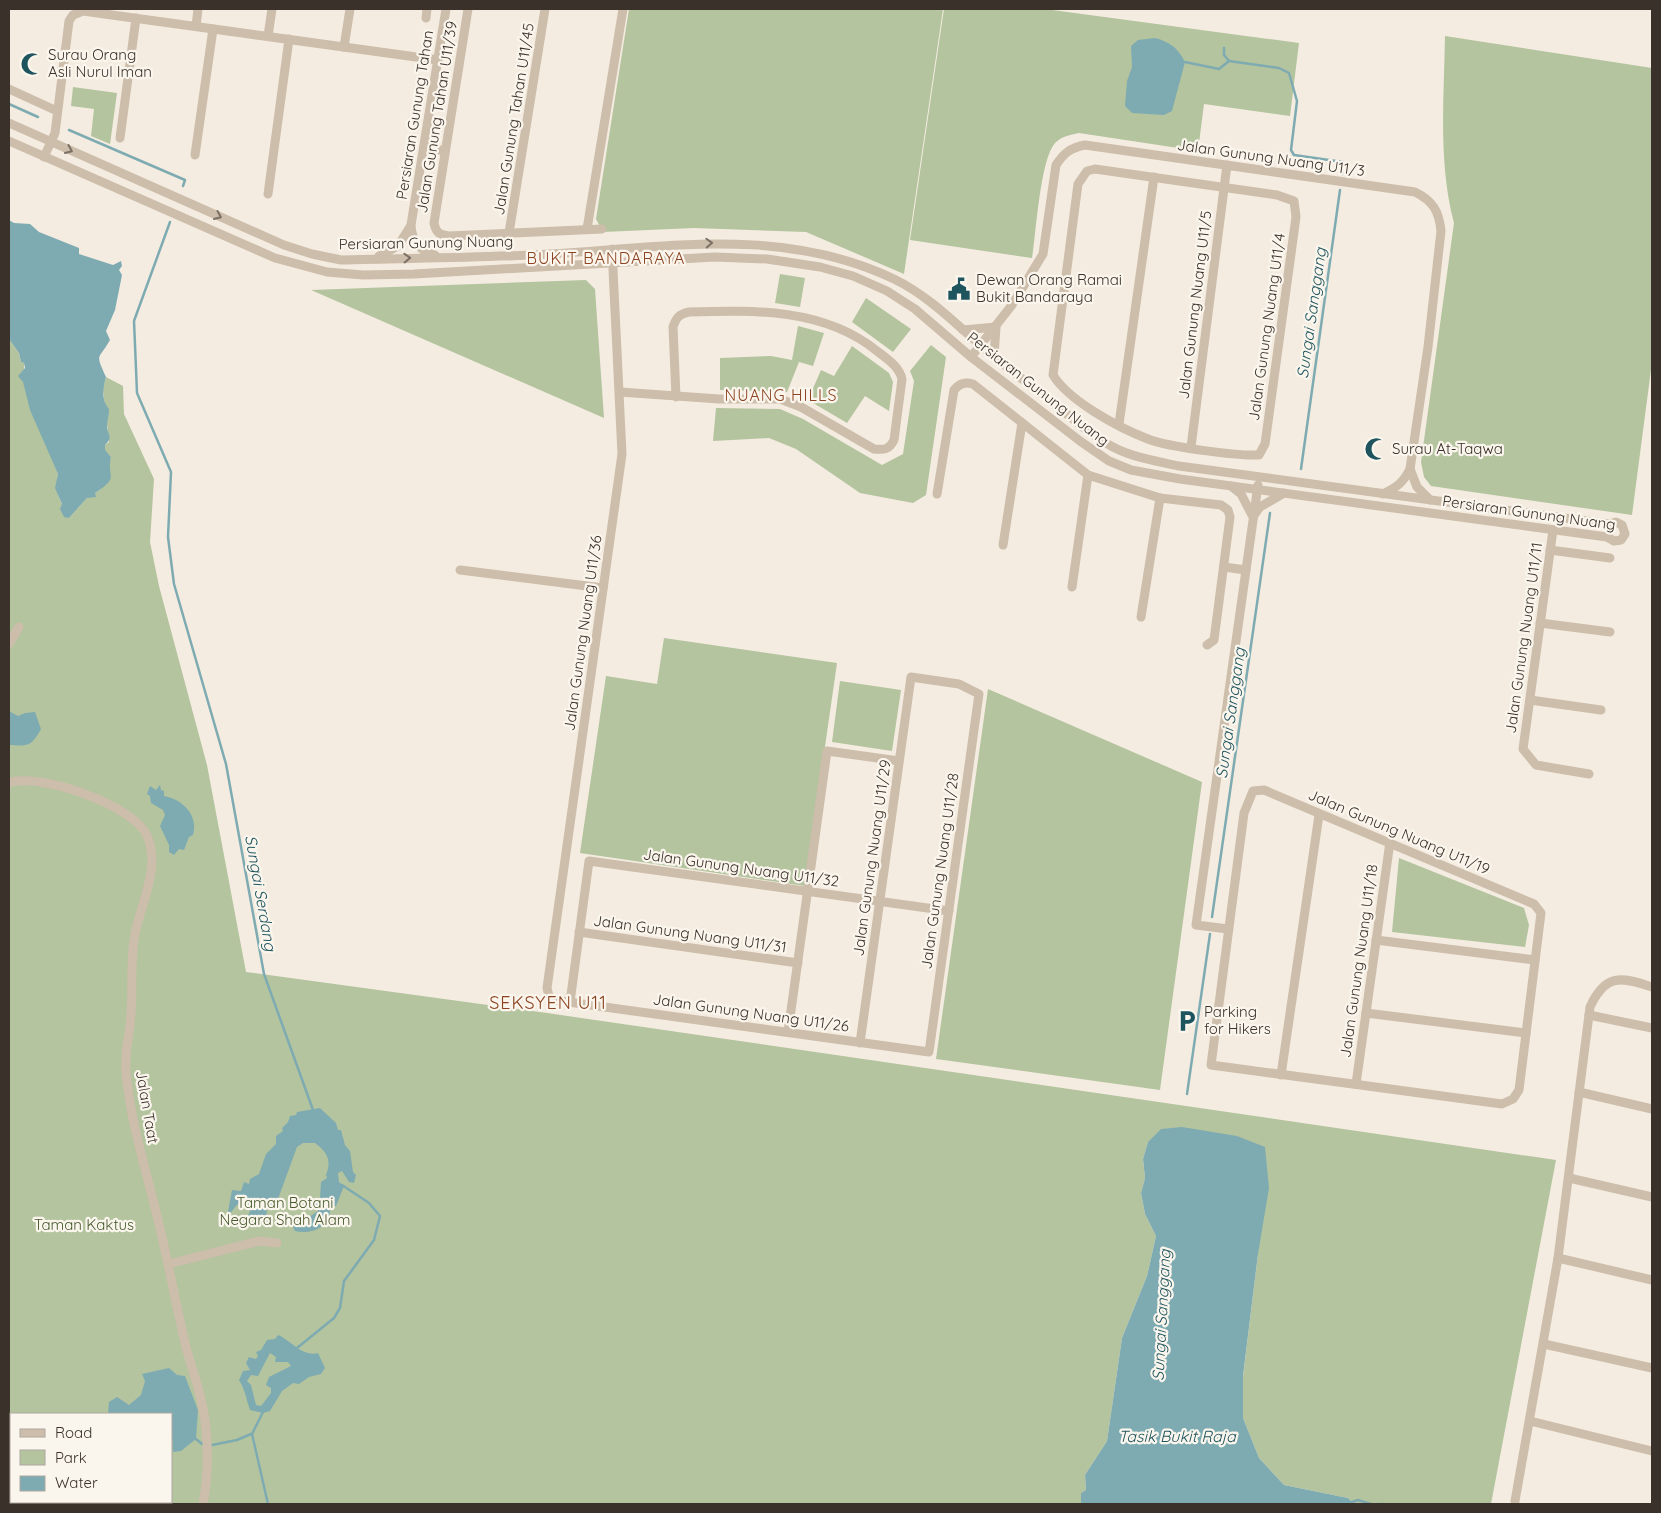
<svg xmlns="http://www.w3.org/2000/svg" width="1661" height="1513" font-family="Quicksand,sans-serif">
<rect width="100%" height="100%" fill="#f4ece0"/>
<g fill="#b4c49f" fill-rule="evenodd">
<path d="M629 9H943L904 274 806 232 694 228 603 232 596 219Z"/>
<path d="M944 9H1045L1299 43 1290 116 1204 104 1198 151 1079 133C1070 135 1062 136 1055 143 1040 160 1036 234 1032 258L910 240Z"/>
<path d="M1445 36 1652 68V362L1632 515 1431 486 1424 477 1421 462 1454 223C1438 163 1444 98 1445 36Z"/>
<path d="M73 87 117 93 110 144 91 136 94 109 71 106Z"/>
<path d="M780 274 805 278 800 307 775 303Z"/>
<path d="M586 280 595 289 604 418 311 290Z"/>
<path d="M866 298 911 329 893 352 852 322Z"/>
<path d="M798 326 824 333 813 366 799 362 787 392 720 390V358L771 356 792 360Z"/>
<path d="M9 339 19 353 21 362 24 363V382L58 474C54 494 61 501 69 518L87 498 101 489 111 457 105 451V445L109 442 103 389 106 377 123 386 124 414 154 479 150 542 159 586 207 765 246 972 547 1013 1556 1160 1491 1504H1350L1352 1502 1348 1498 1284 1485 1259 1458 1243 1418V1377L1258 1254 1265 1148 1148 1142 1143 1159 1145 1178 1141 1193 1145 1214 1156 1236 1147 1276 1122 1338 1107 1441 1085 1475 1086 1490 1081 1493V1504H9ZM11 1414H171V1502H11Z"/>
<path d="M931 345 946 357 926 495 913 503 860 493 796 449 769 438 713 441 716 408 780 409 803 419 882 465 903 454 914 381 910 371Z"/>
<path d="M852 346 889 373 893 382 889 411 865 396 847 423 808 400 821 370 834 376Z"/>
<path d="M664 638 837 663 805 886 580 853 606 676 657 684Z"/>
<path d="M840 681 901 690 892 751 832 742Z"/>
<path d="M988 689 1202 782 1160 1090 936 1059Z"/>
<path d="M1399 858 1524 908 1529 925 1525 947 1392 932Z"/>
</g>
<g fill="#7eabb2" fill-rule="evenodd">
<path d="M1155 38C1170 42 1178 48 1185 62L1172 111 1164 115 1132 113 1125 106 1127 81 1132 67 1131 46 1138 40Z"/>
<path d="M9 220 14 223 30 224 39 232 79 248V254L113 265 121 261 122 266 119 270 122 275 115 310 106 331 110 340C98 361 95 352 106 377 103 388 101 400 109 409 109 415 107 421 107 426 107 434 114 437 105 445V450L111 457C106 478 121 476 95 493L96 497 87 498 69 518 64 517 60 509 62 504 55 488 58 474 30 410 23 382 18 376 25 368 24 363 21 362 19 353 9 339Z"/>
<path d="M9 711 18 716 25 713 35 712 41 729C31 747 28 746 9 745Z"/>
<path d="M160 785 161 790 164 791V796C182 799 199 815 193 835L189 837 184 850 179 849 174 855 169 852V845L160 826 165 815 163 810 151 803 150 796 147 794 150 786 156 790Z"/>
<path d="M320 1108 336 1123 338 1130H341L345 1145 350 1151 353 1172 356 1175 354 1183 349 1182 342 1171 338 1173 339 1182 344 1186 336 1206H331L329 1217 322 1220 321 1227C314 1232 304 1233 295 1231L291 1223 302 1222 318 1211 314 1203 320 1199 321 1182 327 1178 326 1175C332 1160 327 1152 315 1143H303L297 1147 278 1199 267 1209 266 1222 247 1219 250 1211 247 1197 236 1206 227 1217 232 1190 241 1191 244 1182 249 1184 250 1179 259 1174 266 1154 276 1144V1136L283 1131 282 1128 288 1122 290 1116 296 1115 297 1112Z"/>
<path d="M1182 1127 1237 1136 1265 1147 1269 1188 1258 1254 1243 1376V1418L1259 1458 1284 1485 1348 1498 1352 1502 1350 1504H1081V1493L1086 1490 1085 1475 1107 1441 1122 1338 1147 1276 1156 1236 1145 1214 1141 1193 1145 1178 1143 1159 1148 1142 1161 1129Z"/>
<path d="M278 1335C292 1341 302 1357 318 1353L325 1368 321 1374 309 1377 299 1384 293 1383 282 1391 270 1411 263 1413 250 1410C246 1399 245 1389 239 1380L243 1371 250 1370 246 1363 249 1357 256 1359 258 1356 256 1352 261 1350 267 1340 275 1339ZM270 1353 276 1357 275 1362H288L291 1366 269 1377 266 1385 271 1388V1393L261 1406 256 1405 251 1385 247 1381 251 1375 258 1376Z"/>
<path d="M169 1368 177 1375 185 1376 198 1410 196 1439 181 1451 173 1452 171 1414H108L109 1402 117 1397 129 1405 141 1395 145 1381 142 1374Z"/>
</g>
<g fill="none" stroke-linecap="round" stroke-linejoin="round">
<g stroke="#7eabb2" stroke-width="2.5">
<path d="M1224 48V55L1229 61 1279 68 1289 73 1297 101 1291 150 1294 155 1343 162 1342 174"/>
<path d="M1185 62 1219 69 1229 61"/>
<path d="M9 104 38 117"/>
<path d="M69 130 185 180 183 186"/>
<path d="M170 222 134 321 137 393 171 472 168 537 174 584 226 764 264 974 313 1110"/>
<path d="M1301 469 1340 190"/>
<path d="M1212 917 1270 513"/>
<path d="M1187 1094 1210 934"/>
<path d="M297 1350V1348L334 1318 340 1308 344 1281 374 1240 380 1216 369 1203 342 1185"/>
<path d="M264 1410 252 1434 268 1504"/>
<path d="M196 1439 202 1444"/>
<path d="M212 1445 237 1440 251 1434"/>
<path d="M1352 1502 1358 1500 1371 1504"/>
<path d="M1379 1504H1383"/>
</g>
<g stroke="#cdbdab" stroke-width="9">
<path d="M468 9 434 223C436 233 440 235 449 236L602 229"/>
<path d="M426 18 427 9"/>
<path d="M196 26 198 9"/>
<path d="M268 36 272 9"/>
<path d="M344 47 350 9"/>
<path d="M9 89 57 111"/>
<path d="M9 123 284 245 312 254 341 260C410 258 481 258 550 254 668 247 783 226 894 279 927 295 953 321 980 345 1004 366 1030 385 1055 404 1073 419 1092 436 1113 447 1134 458 1157 461 1179 466L1609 524 1616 522 1622 525 1625 534 1621 540 1614 541 1607 537 1180 479 1131 470 1109 461 1080 441 971 357 915 309 887 291 853 276 820 267 767 259 715 257 414 274 363 275 327 272 275 258 9 141"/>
<path d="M120 138 136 18"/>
<path d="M424 147 445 151"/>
<path d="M195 155 213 29"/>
<path d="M44 157 55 133 69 21 73 15 83 11 438 60"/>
<path d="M1095 169 1277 195 1294 201 1296 217 1265 444 1259 455C1236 456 1168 447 1148 439 1119 428 1069 401 1053 375L1078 184 1087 171Z"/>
<path d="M268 194 289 39"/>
<path d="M587 229 623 9"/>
<path d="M509 233 545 9"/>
<path d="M612 249 622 454 547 988 549 996 554 1000 929 1052 979 694 959 684 911 677 860 1043"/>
<path d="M435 255C419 251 412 241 411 225L446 9"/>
<path d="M379 256 398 246 410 227"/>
<path d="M963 330 996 327 994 356"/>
<path d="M971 357 1012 305 1043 254 1056 165C1064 153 1070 148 1085 145L1415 192C1433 201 1439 211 1441 231L1428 347 1410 469C1403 483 1397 487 1383 494"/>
<path d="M620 392 719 399H780L801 407 874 449C884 450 889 450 894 440L902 379C899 366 887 359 877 351 824 308 754 310 689 312 679 314 676 318 673 327L676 397"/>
<path d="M1119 424 1154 177"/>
<path d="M1191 447 1227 165"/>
<path d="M1410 469 1417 487 1430 500"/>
<path d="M1231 486 1241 494 1252 515"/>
<path d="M937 494 954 390C960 383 965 382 973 384L1088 475 1160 498 1221 505 1228 510 1230 517 1214 640 1207 645"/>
<path d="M1255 514 1260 507 1284 493"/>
<path d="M1553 530 1523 749 1536 765 1589 774"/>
<path d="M1003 545 1022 423"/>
<path d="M1550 550 1610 558"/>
<path d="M1224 567 1246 570"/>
<path d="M460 570 603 588"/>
<path d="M1072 587 1088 475"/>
<path d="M1141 617 1160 498"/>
<path d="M1540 623 1610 632"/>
<path d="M9 644 19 627"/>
<path d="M1530 700 1601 710"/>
<path d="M9 783C39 772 134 805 147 836 161 867 141 903 135 934 130 960 133 987 131 1014 130 1033 124 1053 126 1072 130 1120 145 1166 156 1212 167 1255 175 1300 185 1343 190 1364 198 1383 202 1404 209 1435 209 1473 203 1504"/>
<path d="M1264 790 1534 904 1541 913 1519 1090 1513 1099 1502 1104 1211 1065 1244 813 1253 791Z"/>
<path d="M1228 929 1196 925 1258 485"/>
<path d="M579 932 798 963"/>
<path d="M1376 940 1535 960"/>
<path d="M570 1002 589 861 949 911"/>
<path d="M1366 1013 1526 1033"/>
<path d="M1589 1015 1652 1028"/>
<path d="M788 1032 827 751 899 761"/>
<path d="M1281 1075 1319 815"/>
<path d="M1356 1084 1390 842"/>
<path d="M1579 1092 1652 1109"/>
<path d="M1569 1178 1652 1197"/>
<path d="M1558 1258 1652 1280"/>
<path d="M169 1264 259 1241 277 1243"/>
<path d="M1544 1344 1652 1368"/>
<path d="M1530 1421 1652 1451"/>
<path d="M1515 1501 1558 1258 1590 1007C1605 974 1621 976 1652 987"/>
</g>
</g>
<defs><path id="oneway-chevron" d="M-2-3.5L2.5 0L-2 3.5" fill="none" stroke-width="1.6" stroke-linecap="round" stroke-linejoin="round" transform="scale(1.25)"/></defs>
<g stroke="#7c7064">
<use href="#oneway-chevron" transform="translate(69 150) rotate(24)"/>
<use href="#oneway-chevron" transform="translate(218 216) rotate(24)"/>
<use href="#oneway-chevron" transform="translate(709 243) rotate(-3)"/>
<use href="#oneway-chevron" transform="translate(407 258) rotate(-2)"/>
</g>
<defs>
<symbol id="mosque-bare" viewBox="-9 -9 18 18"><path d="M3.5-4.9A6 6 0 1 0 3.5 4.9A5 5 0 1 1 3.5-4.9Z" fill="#1e545e" stroke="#fbf6ed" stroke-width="2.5" paint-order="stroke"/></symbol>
<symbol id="civic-bare" viewBox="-9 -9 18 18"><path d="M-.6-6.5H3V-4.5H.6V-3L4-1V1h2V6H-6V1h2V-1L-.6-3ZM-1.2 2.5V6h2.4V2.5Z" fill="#1e545e" stroke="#fbf6ed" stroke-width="2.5" paint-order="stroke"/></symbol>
<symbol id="parking-bare" viewBox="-9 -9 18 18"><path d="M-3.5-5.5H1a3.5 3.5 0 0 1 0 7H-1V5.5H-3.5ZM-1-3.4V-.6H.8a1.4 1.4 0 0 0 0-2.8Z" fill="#1e545e" stroke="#fbf6ed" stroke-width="2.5" paint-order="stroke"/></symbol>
</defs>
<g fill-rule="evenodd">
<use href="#mosque-bare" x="16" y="48" width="32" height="32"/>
<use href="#civic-bare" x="943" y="273" width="32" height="32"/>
<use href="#mosque-bare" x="1360" y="433" width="32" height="32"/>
<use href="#parking-bare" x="1171" y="1005" width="32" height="32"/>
</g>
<g text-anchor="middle" stroke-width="4.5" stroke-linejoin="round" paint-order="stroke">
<g font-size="15" fill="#3a312a" stroke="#fbf6ed" text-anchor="start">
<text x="48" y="60">Surau Orang<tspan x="48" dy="17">Asli Nurul Iman</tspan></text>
<text x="976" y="285">Dewan Orang Ramai<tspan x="976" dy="17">Bukit Bandaraya</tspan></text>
<text x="1392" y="454">Surau At-Taqwa</text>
<text x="1204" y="1017">Parking<tspan x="1204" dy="17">for Hikers</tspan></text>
</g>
<g font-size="15" fill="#3a312a" stroke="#fbf6ed">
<text transform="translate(415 115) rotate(-81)" y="5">Persiaran Gunung Tahan</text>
<text transform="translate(437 117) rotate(-81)" y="5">Jalan Gunung Tahan U11/39</text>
<text transform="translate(514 119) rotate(-81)" y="5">Jalan Gunung Tahan U11/45</text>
<text transform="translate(1271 158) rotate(8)" y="5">Jalan Gunung Nuang U11/3</text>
<text transform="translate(426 243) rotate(-1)" y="5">Persiaran Gunung Nuang</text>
<text transform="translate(1195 305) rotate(-83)" y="5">Jalan Gunung Nuang U11/5</text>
<text transform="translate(1267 327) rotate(-82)" y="5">Jalan Gunung Nuang U11/4</text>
<text transform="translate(1038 389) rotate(38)" y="5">Persiaran Gunung Nuang</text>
<text transform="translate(1529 513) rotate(8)" y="5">Persiaran Gunung Nuang</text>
<text transform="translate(583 633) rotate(-82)" y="5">Jalan Gunung Nuang U11/36</text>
<text transform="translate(1524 638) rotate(-82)" y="5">Jalan Gunung Nuang U11/11</text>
<text transform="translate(1399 832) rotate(23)" y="5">Jalan Gunung Nuang U11/19</text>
<text transform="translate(872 858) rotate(-82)" y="5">Jalan Gunung Nuang U11/29</text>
<text transform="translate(741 868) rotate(8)" y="5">Jalan Gunung Nuang U11/32</text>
<text transform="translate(940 871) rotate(-82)" y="5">Jalan Gunung Nuang U11/28</text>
<text transform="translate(690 934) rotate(8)" y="5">Jalan Gunung Nuang U11/31</text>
<text transform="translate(1359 961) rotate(-82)" y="5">Jalan Gunung Nuang U11/18</text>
<text transform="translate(751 1013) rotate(8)" y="5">Jalan Gunung Nuang U11/26</text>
<text transform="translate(147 1107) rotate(80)" y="5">Jalan Taat</text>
</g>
<g font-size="15" fill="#465a2d" stroke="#fbf6ed">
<text x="285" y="1208">Taman Botani<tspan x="285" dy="17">Negara Shah Alam</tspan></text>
<text x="84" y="1230">Taman Kaktus</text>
</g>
<g font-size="16" letter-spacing="1" fill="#8c4321" stroke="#fbf6ed">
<text x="606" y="264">BUKIT BANDARAYA</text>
<text x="781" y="401">NUANG HILLS</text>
</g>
<g font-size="16" font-style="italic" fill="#1e545e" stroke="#fbf6ed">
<text transform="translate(1311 313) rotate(-82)" y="6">Sungai Sanggang</text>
<text transform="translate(1230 713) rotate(-82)" y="6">Sungai Sanggang</text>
<text transform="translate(261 893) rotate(80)" y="6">Sungai Serdang</text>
<text transform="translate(1161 1315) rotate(-87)" y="6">Sungai Sanggang</text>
<text x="1177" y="1442">Tasik Bukit Raja</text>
</g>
<g font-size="18" letter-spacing="1" fill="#8c4321" stroke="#fbf6ed">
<text x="548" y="1009">SEKSYEN U11</text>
</g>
</g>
<rect width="1661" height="1513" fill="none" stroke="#3a312a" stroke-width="20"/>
<rect x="10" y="1413" width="162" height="90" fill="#fbf6ed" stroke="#aea79f"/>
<rect x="20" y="1429" width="25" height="8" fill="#cdbdab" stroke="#aea79f"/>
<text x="55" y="1438" font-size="15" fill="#3a312a">Road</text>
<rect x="20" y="1450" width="25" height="15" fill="#b4c49f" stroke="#aea79f"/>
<text x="55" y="1463" font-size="15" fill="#3a312a">Park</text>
<rect x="20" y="1476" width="25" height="15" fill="#7eabb2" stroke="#aea79f"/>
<text x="55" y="1488" font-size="15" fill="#3a312a">Water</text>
</svg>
